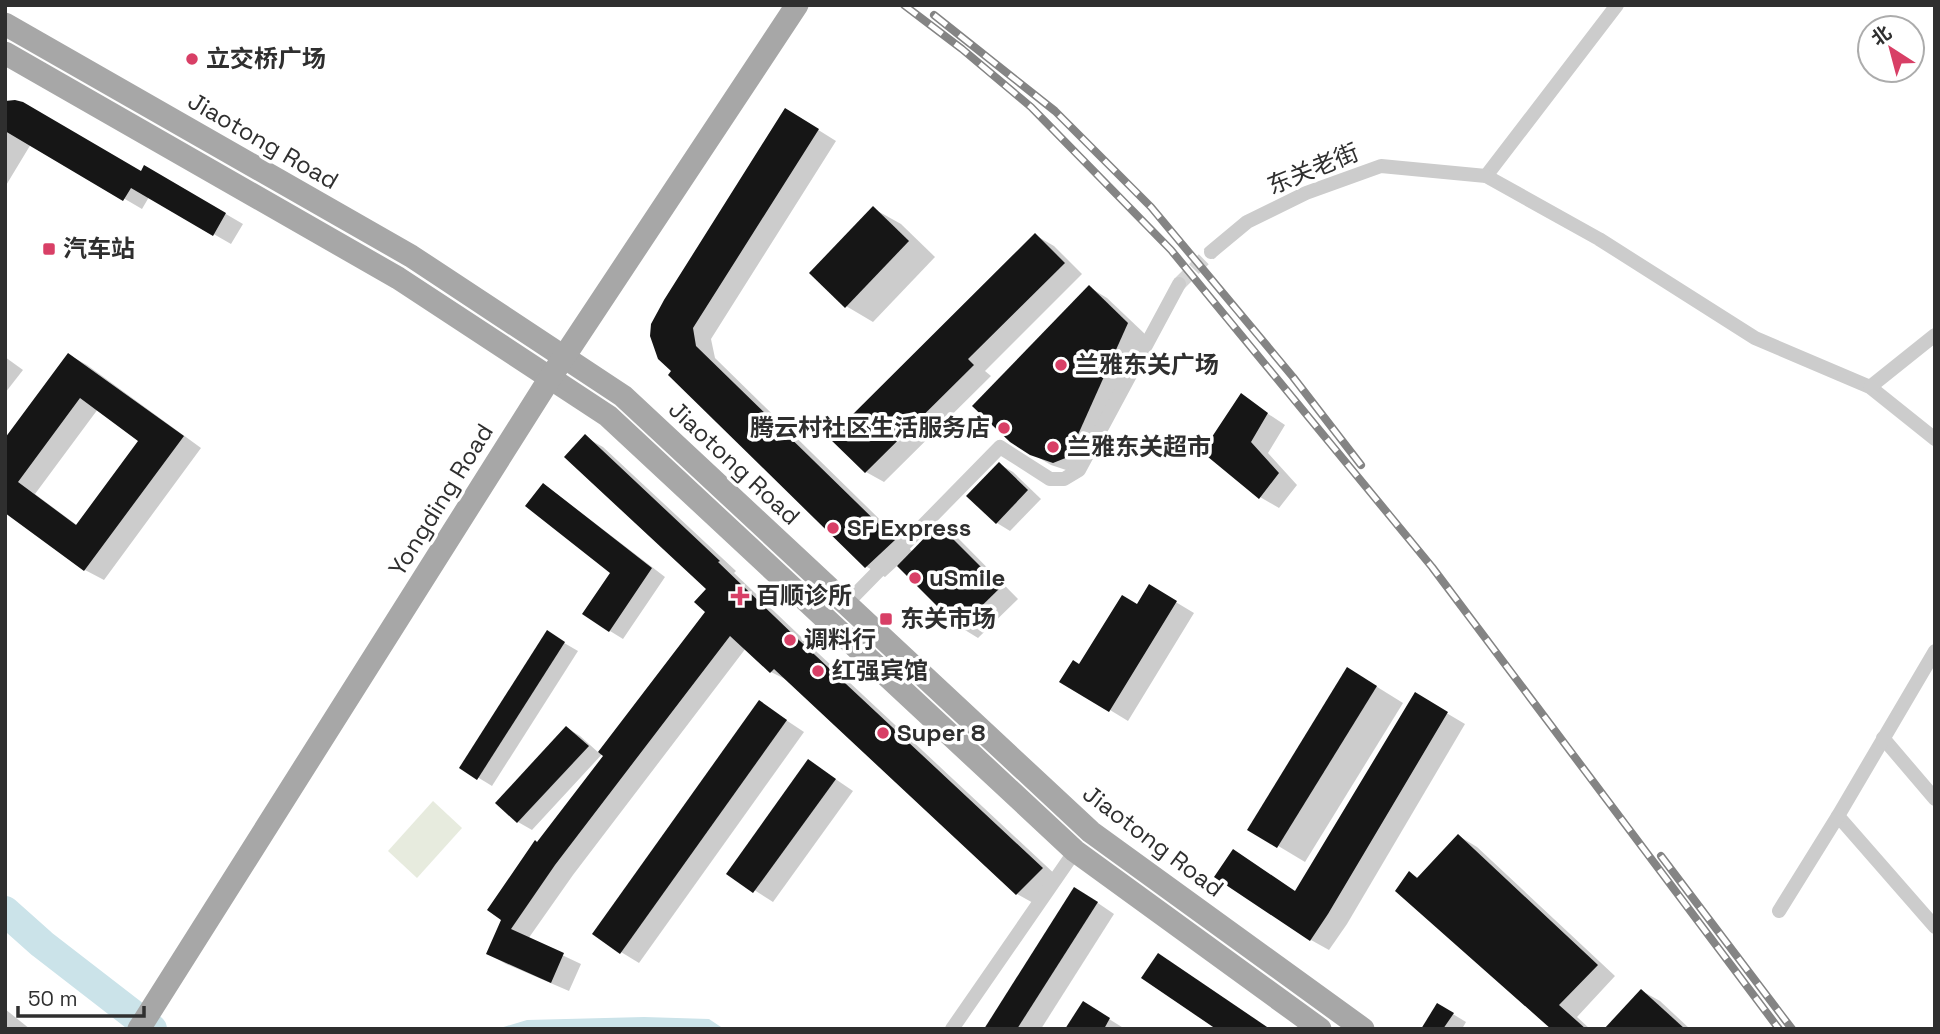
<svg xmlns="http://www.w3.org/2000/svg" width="1940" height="1034" font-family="'Space Grotesk','Noto Sans SC',sans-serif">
<rect width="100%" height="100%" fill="#fff"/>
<path fill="#e7ebde" d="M433 801 462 828 417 878 388 851Z"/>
<path fill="#cbe3e9" d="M644 1017 709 1019 724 1029H497L527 1020Z"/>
<g fill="#0003" fill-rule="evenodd">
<path d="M5 104 142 173 145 167 243 224 231 244 149 197 142 209 31 144 5 187Z"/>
<path d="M804 121 836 141 711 339 715 358 913 552 938 526 957 537 1018 599 978 638 960 627 898 565 885 577 867 567 659 358Z"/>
<path d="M874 209 901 224 935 257 873 322 846 306Z"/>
<path d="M1035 235 1054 246 1082 274 985 371 991 376 884 482 866 472Z"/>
<path d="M1089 287 1107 298 1146 335 1072 472 1051 465 1031 453Z"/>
<path d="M69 355 87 365 201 448 104 580 85 570 5 510ZM98 409 141 441 78 526 35 494Z"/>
<path d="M5 357 23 370 5 393Z"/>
<path d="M1241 396 1285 425 1268 453 1297 485 1279 508 1260 497 1204 451Z"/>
<path d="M585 437 603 447 736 571 734 573 818 653 1059 878 1035 904 1017 894 789 681 771 672 746 648 573 875 528 939 581 964 569 991 506 964 488 954 537 844 607 753 605 751 532 830 518 822 567 728 580 736 599 753 707 612 708 589Z"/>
<path d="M999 464 1013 472 1041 499 1010 531 997 523Z"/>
<path d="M543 486 557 494 665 577 623 639 610 631 613 572Z"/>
<path d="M1149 586 1194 613 1128 721 1110 710 1080 666 1137 606Z"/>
<path d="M547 633 578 651 492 786 461 767Z"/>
<path d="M1374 685 1403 703 1305 862 1250 829Z"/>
<path d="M1416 695 1465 724 1347 924 1329 950 1311 940 1296 892Z"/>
<path d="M759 702 804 732 639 963 621 952Z"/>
<path d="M809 761 853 791 773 902 728 873Z"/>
<path d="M1459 836 1477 847 1615 976 1577 1017 1590 1029H1554L1409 873 1419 878Z"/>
<path d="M1092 899 1114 914 1041 1029H986Z"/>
<path d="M1642 991 1660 1001 1690 1029H1607Z"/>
<path d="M1438 1005 1466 1022 1462 1029H1423Z"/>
<path d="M5 1009 30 1029H5Z"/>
<path d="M1101 1014 1125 1029H1067Z"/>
</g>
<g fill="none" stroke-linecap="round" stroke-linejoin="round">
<path stroke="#cbe3e9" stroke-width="30" d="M5 911 42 944 152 1029"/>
</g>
<g fill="#161616" fill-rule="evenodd">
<path d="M15 100 23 102 141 171 144 165 226 213 213 236 131 188 123 201 5 131V101Z"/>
<path d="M785 108 819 129 693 328 696 346 895 540 865 568 668 375 671 371 658 359 650 336 651 324 664 300Z"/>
<path d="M873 206 909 241 845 308 809 273Z"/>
<path d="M1035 233 1065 263 968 359 974 365 865 473 829 438Z"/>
<path d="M1089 285 1128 323 1068 457 1053 463 1030 455 1010 442 972 406Z"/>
<path d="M68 353 184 436 84 571 5 513V438ZM80 398 138 441 76 525 18 482Z"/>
<path d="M1241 393 1268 413 1251 442 1279 473 1259 499 1202 452Z"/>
<path d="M585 434 720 561 718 562 800 641 1043 868 1016 895 774 669 770 673 730 636 555 865 511 929 564 953 551 983 486 954 501 920 487 910 535 840 537 842 603 756 598 752 705 612 694 602 706 589 564 457Z"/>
<path d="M999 462 1028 490 996 524 966 496Z"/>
<path d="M543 483 652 568 609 632 582 614 610 573 525 506Z"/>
<path d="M938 524 1001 587 959 628 897 566Z"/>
<path d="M1149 584 1177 601 1109 712 1059 682 1073 660 1079 664 1122 595 1137 604Z"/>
<path d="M547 630 565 642 477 780 459 768Z"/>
<path d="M1347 667 1377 686 1277 848 1247 830Z"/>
<path d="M1415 692 1448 712 1328 914 1310 941 1214 877 1233 849 1295 891Z"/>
<path d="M759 700 787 720 620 954 592 934Z"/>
<path d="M566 726 589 746 517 823 495 803Z"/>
<path d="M808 759 836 779 753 893 726 874Z"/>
<path d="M1458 834 1598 965 1559 1005 1586 1029H1551L1395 891 1409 871 1417 878Z"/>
<path d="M1074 887 1098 902 1017 1029H984Z"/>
<path d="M1158 953 1270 1029H1216L1141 978Z"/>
<path d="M1641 989 1685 1029H1604Z"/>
<path d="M1083 1001 1110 1018 1104 1029H1065Z"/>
<path d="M1437 1003 1454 1013 1443 1029H1421Z"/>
</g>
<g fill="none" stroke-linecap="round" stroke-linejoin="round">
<path stroke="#d5d5d5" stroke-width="14" stroke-dasharray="14 7" stroke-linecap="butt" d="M1179 284 1211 252"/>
<g stroke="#ccc" stroke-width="14">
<path d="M1486 176 1617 5"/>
<path d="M1211 252 1247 222 1306 193 1381 166 1486 176 1599 239 1755 338 1870 387 1935 439"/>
<path d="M1870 387 1935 335"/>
<path d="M846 604 1000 447 1050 479H1064L1079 470 1179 284"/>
<path d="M1883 738 1935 799"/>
<path d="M1838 816 1935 927"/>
<path d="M1779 911 1838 816 1935 651"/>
<path d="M952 1029 1075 851"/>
</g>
<g stroke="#a7a7a7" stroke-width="23">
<path d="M5 24 411 256 623 396 1091 832 1363 1029"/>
<path d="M5 53 398 278 608 416 1075 851 1320 1029"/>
<path d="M139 1029 550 378 797 5"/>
</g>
<defs>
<g id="rail">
<path d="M904 5 962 49 1031 107 1171 250 1432 567 1779 1029"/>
<path d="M934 15 1055 111 1151 207 1293 377 1361 465"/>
<path d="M1661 856 1792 1029"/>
</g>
</defs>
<use href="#rail" stroke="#848484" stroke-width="8"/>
<use href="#rail" stroke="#fff" stroke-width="5" stroke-dasharray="16" stroke-linecap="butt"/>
</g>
<g fill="#d83f66" stroke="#fff" stroke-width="2.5">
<circle cx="192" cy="59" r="7"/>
<rect x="42" y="242" width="14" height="14" rx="3.5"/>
<circle cx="1061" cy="365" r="7"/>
<circle cx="1004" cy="428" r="7"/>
<circle cx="1053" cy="447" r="7"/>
<circle cx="833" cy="528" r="7"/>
<circle cx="915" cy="578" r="7"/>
<path d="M736.5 585.5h7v7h7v7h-7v7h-7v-7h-7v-7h7z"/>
<rect x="879" y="612" width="14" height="14" rx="3.5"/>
<circle cx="790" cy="640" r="7"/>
<circle cx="818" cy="671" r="7"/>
<circle cx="883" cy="733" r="7"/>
</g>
<g text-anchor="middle" stroke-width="7" stroke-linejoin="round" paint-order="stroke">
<g font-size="24" font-weight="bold" fill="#2f2f2f" stroke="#fff" text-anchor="start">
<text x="206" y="67">立交桥广场</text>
<text x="63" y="257">汽车站</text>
<text x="1075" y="373">兰雅东关广场</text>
<text x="990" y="436" text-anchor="end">腾云村社区生活服务店</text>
<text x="1067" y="455">兰雅东关超市</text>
<text x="847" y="536">SF Express</text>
<text x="929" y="586">uSmile</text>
<text x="756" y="604">百顺诊所</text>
<text x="900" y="627">东关市场</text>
<text x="804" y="648">调料行</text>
<text x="832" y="679">红强宾馆</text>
<text x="897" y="741">Super 8</text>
</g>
<g font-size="24" fill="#2f2f2f" stroke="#fff">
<text transform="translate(263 141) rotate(30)" y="8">Jiaotong Road</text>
<text transform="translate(1313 169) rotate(-22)" y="8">东关老街</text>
<text transform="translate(734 463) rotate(43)" y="8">Jiaotong Road</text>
<text transform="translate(441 500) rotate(-58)" y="8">Yongding Road</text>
<text transform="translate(1153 841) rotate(37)" y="8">Jiaotong Road</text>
</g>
</g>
<rect width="1940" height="1034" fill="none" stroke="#2f2f2f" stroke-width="14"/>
<g transform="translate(1891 49) rotate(324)"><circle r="33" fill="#ffffff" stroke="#acacac" stroke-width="2"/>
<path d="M0-5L12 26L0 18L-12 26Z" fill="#d83f66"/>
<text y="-10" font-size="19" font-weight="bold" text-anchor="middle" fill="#2f2f2f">北</text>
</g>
<path d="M18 1006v10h126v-10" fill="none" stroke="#2f2f2f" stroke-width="3.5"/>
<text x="28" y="1006" font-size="21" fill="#2f2f2f" stroke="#ffffff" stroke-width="5" paint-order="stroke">50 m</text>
</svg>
